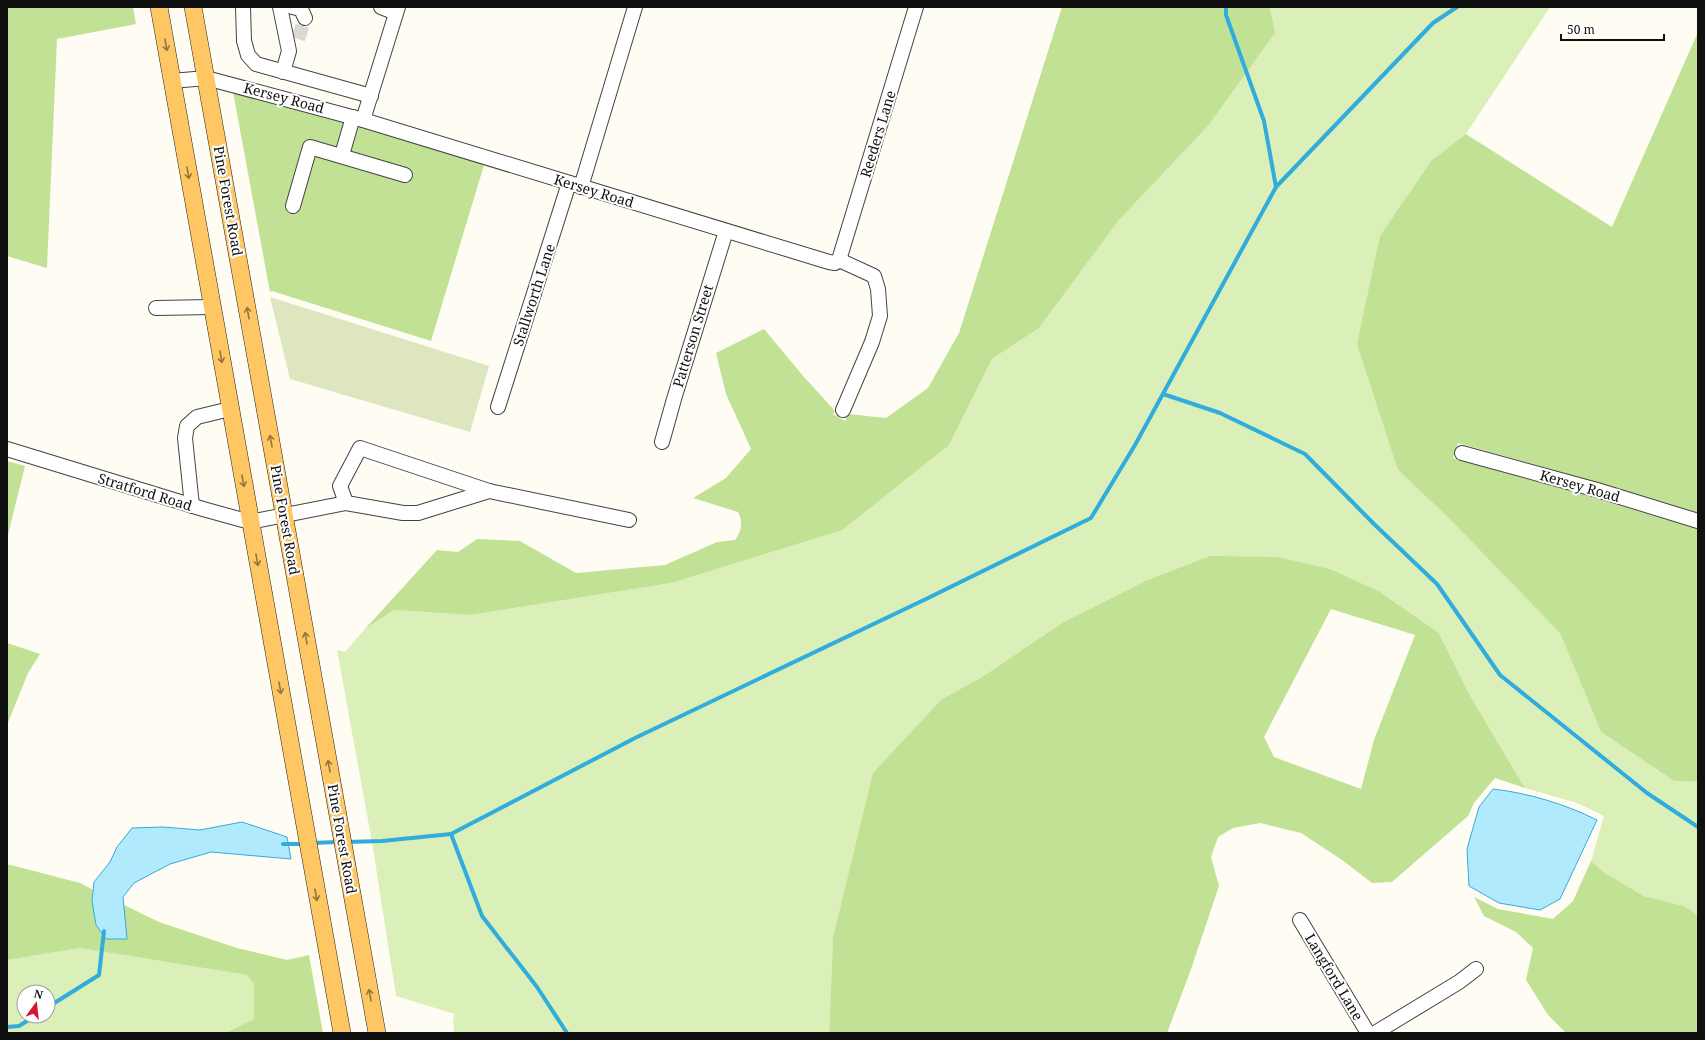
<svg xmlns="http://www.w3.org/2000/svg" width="1705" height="1040" font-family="'Noto Serif',serif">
<rect width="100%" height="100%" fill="#fffcf4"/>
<g fill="#dbefb8" fill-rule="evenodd">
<path d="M1270 7H1550L1466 134 1432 160 1398 470 1449 517 1560 633 1601 732 1674 781 1698 782V915L1684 906 1644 896 1605 873 1591 861 1604 816 1577 803 1525 788 1469 694 1439 633 1380 592 1143 582 1062 623 982 677 942 699 833 938 829 1033H454L453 1020 455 1014 396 996 372 842 337 650 345 652 365 629 394 610 471 615 671 583 949 445 992 359 1039 328 1119 220 1208 126 1275 33Z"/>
<path d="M80 948 247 975 254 984V1019L225 1033H7V960ZM24 992H48V1016H24Z"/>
</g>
<g fill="#c1e295" fill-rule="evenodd">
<path d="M7 7H133L136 24 57 39 47 268 7 256Z"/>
<path d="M1062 7H1270L1275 33 1208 126 1119 220 1039 328 992 359 949 445 842 530 671 583 471 615 394 610 365 629 437 550 458 552 477 539 520 541 576 573 665 565 717 542 735 540C742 531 743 522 738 512L693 498 726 478 751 449 726 394 716 353 764 329 804 377 835 411 833 414 845 421 848 414 886 418 928 388 959 333Z"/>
<path d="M1698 32V513L1599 483 1458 443 1453 458 1595 498 1698 529V782L1674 781 1601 732 1560 633 1449 518 1398 470 1357 344 1380 236 1432 160 1466 134 1612 227Z"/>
<path d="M233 92 361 127 484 165 431 341 272 291 270 292Z"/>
<path d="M7 461 25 466 7 539Z"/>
<path d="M1210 556 1277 557 1330 569 1380 592 1439 633 1469 694 1525 788 1495 778 1474 803 1468 816 1392 882 1372 883 1342 860 1301 833 1260 823 1233 828 1218 837 1211 857 1219 886 1190 972 1167 1033H829L833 938 873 773 942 699 982 677 1062 623 1143 582ZM1331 609 1415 635 1374 740 1361 789 1274 757 1264 737Z"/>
<path d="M7 643 40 654 28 673 7 725Z"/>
<path d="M1591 861 1605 873 1644 896 1684 906 1698 915V1033H1566L1548 1015 1526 980 1533 948 1516 932 1484 916 1474 897 1498 909 1553 919 1573 901Z"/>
<path d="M7 864 80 883 93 890 92 901 124 915V905L159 922 237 948 287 960 309 955 323 1033H225L254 1019V984L247 975 80 948 7 960Z"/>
</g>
<path fill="#dee6c0" d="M270 297 489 366 470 432 290 379Z"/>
<g fill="#b2eafd" stroke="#30acdd">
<path d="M1493 789C1528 793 1565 804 1597 820L1560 899 1540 910 1499 903 1469 886 1467 849 1479 807Z"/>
<path d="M242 822 287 837 291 859 211 852 170 864 134 883 123 897 127 939H106L96 925 92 901 94 882 110 862 117 847 132 828 163 827 200 830Z"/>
</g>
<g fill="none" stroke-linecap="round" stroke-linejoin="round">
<g stroke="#30acdd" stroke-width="4">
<path d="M1226 7V15L1264 121 1276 187"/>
<path d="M1163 394 1220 413 1305 454 1374 524 1437 584 1500 675 1647 793 1698 827"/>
<path d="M451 834 482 916 537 987 567 1033"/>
<path d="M347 842 382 841 451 834 635 738 926 599 1091 518 1135 445 1276 187 1433 23 1457 7"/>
<path d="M311 843 338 842"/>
<path d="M283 844H304"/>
<path d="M48 1007 99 975 104 931"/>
<path d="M7 1027 19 1026 35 1016"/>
</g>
<path stroke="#dbd9d2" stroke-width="14" stroke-dasharray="14 7" stroke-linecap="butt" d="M298 39 305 18"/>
<defs>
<g id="minor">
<path d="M243 7 244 41 248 55 256 64 371 96"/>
<path d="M280 7 289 51 283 72"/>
<path d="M292 7 301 9 305 18"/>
<path d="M381 7 396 13"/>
<path d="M172 81 206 78 363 120 829 262 835 263 839 260 874 276 878 289 880 316 872 342 843 410"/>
<path d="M363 120 398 7"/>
<path d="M342 155 353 117"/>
<path d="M581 187 635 7"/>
<path d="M293 206 310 147 405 175"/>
<path d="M839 260 916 7"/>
<path d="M156 308 212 307"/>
<path d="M498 407 569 183"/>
<path d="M662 442 674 399 726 231"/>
<path d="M7 449 203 509 250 522 346 503 403 513H418L489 491 629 520"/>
<path d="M1462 453 1597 490 1698 521"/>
<path d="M346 503 340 486 360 448 489 491"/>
<path d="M192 506 185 438 187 426 197 417 230 409"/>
<path d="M1300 920 1368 1033"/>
<path d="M1375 1033 1459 982 1476 969"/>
</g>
<g id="major">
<path d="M159 7 342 1033"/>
<path d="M193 7 377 1033"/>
</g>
</defs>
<use href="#minor" stroke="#434343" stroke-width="16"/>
<use href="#major" stroke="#212121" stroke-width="18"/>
<use href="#minor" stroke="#fff" stroke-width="14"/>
<use href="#major" stroke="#ffc764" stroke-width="17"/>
</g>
<defs><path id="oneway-shaft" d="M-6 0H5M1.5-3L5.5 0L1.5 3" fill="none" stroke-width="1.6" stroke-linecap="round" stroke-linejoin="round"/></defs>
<g stroke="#93753e">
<use href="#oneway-shaft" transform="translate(166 45) rotate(80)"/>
<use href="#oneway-shaft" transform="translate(188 173) rotate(80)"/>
<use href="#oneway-shaft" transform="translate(248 313) rotate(-100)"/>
<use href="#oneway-shaft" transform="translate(221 357) rotate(80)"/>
<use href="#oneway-shaft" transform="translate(271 441) rotate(-100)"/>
<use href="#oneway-shaft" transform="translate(243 481) rotate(80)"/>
<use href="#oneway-shaft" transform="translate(257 560) rotate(80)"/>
<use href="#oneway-shaft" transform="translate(306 638) rotate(-100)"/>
<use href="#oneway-shaft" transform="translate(280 688) rotate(80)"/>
<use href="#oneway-shaft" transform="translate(329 766) rotate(-100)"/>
<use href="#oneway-shaft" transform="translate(316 895) rotate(80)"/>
<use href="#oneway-shaft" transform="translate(370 995) rotate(-100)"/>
</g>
<g text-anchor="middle" stroke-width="4" stroke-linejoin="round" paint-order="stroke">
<g font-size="14" fill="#101010" stroke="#fff">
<text transform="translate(284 98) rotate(15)" y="5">Kersey Road</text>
<text transform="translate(878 134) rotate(-73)" y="5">Reeders Lane</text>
<text transform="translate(594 191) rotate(17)" y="5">Kersey Road</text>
<text transform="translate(228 201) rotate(80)" y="5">Pine Forest Road</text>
<text transform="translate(534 295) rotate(-72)" y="5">Stallworth Lane</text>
<text transform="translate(693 336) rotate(-73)" y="5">Patterson Street</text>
<text transform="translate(1580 486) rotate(16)" y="5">Kersey Road</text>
<text transform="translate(145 492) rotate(17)" y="5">Stratford Road</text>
<text transform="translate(285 520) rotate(80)" y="5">Pine Forest Road</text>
<text transform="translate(342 839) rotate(80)" y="5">Pine Forest Road</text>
<text transform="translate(1334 977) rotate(59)" y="5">Langford Lane</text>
</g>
</g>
<rect width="1705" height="1040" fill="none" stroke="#101010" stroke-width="16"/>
<g transform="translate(36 1004) rotate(15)"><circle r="19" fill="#ffffff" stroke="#9f9f9f"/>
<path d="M0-3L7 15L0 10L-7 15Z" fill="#d31635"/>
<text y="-6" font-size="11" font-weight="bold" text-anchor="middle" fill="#101010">N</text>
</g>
<path d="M1561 34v6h103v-6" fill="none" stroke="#101010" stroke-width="2"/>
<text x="1567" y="34" font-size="12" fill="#101010" stroke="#ffffff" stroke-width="3" paint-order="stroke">50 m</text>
</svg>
